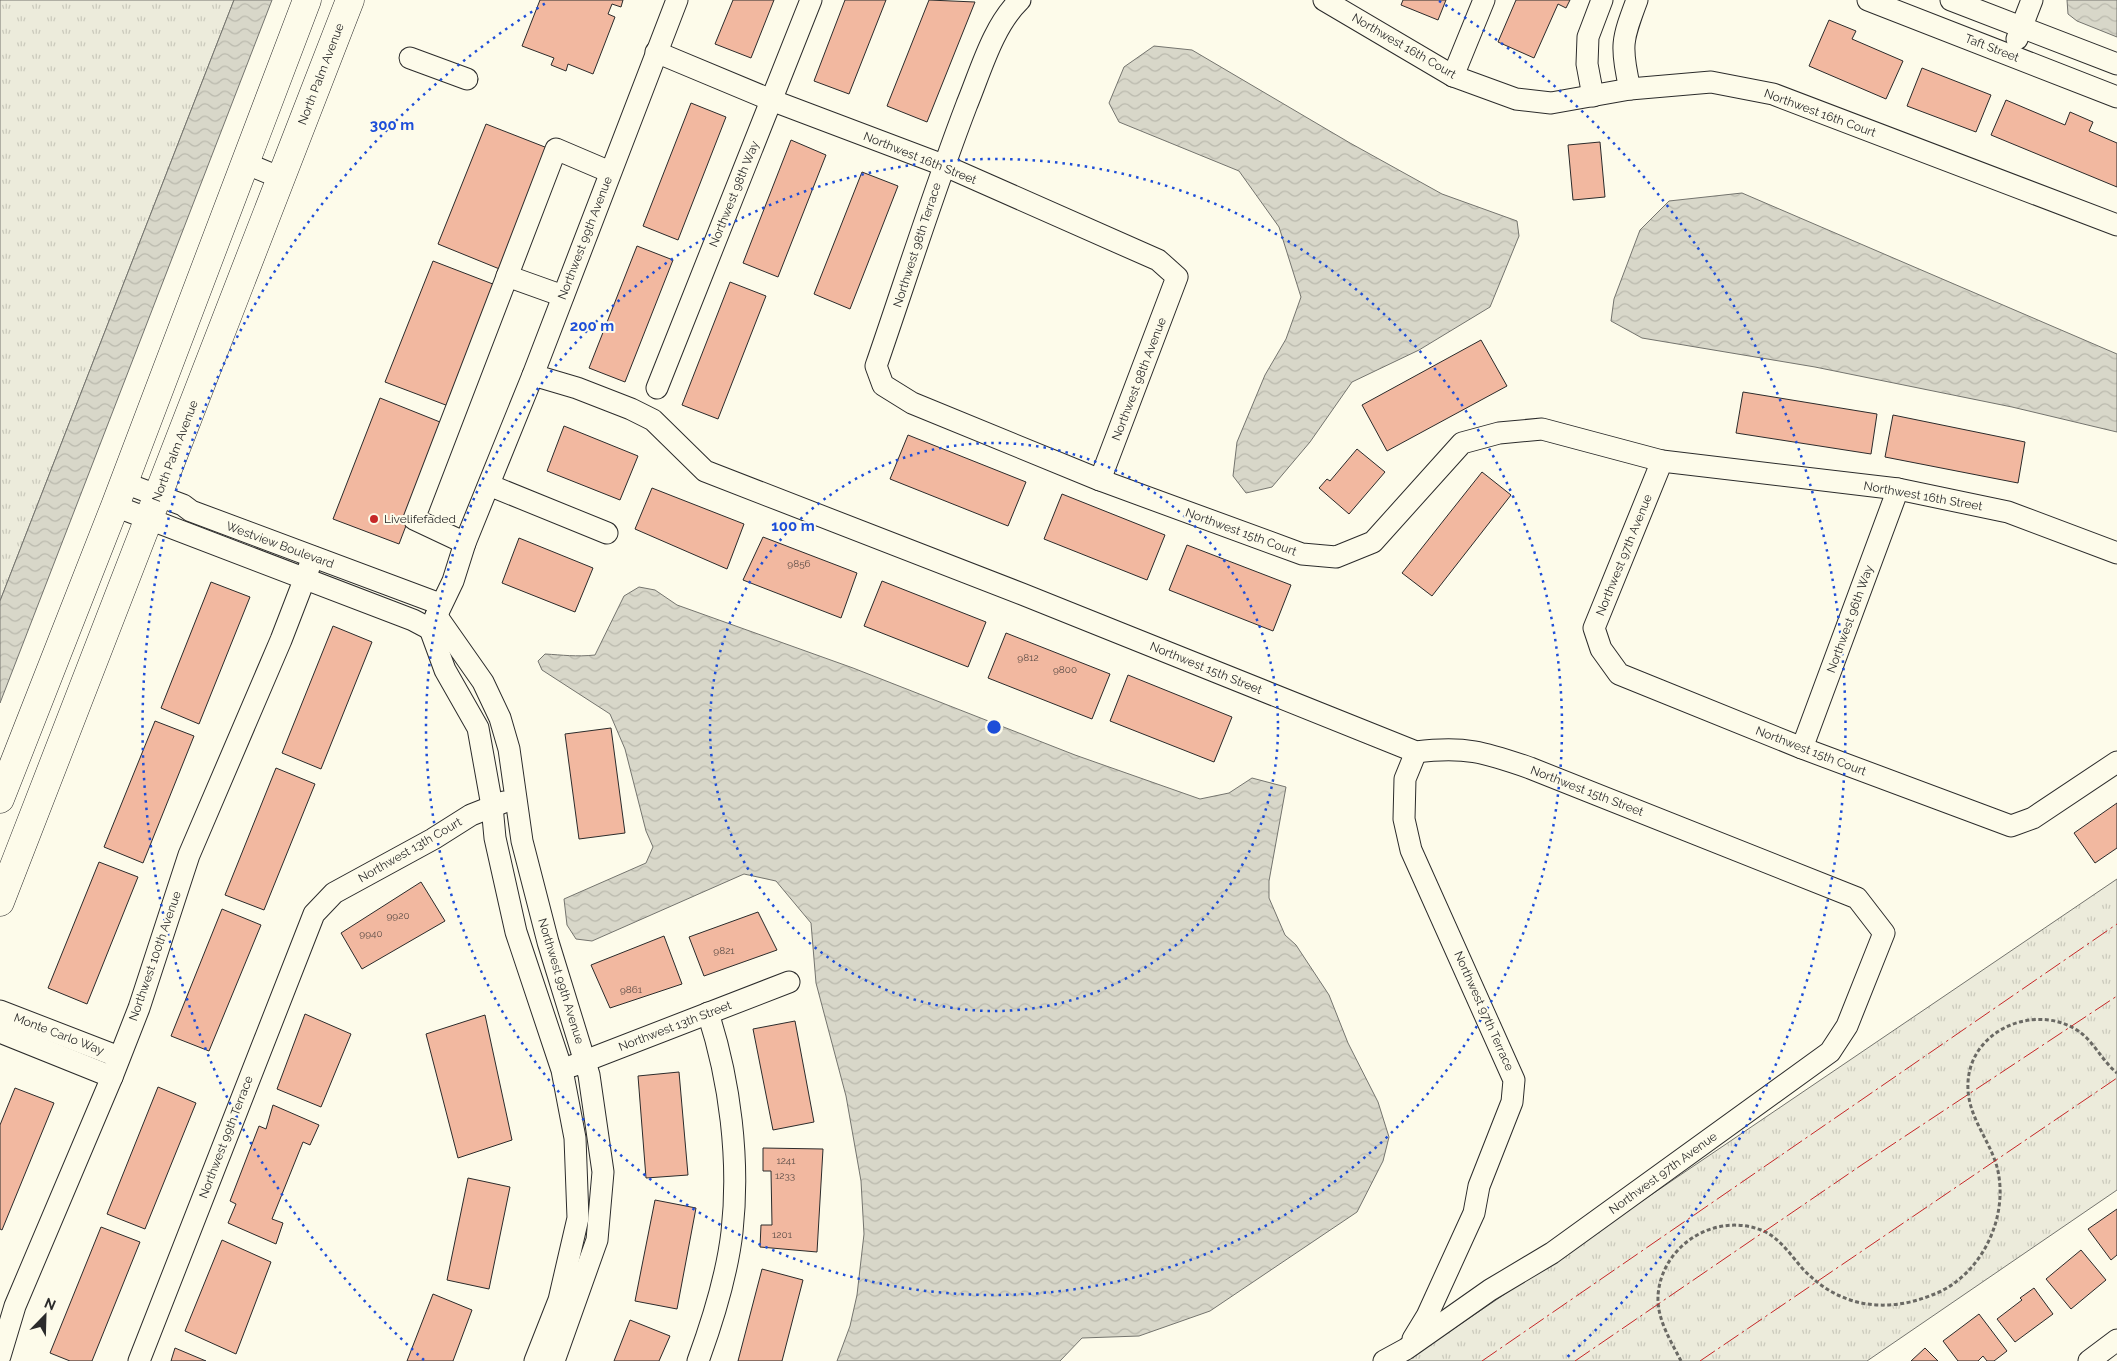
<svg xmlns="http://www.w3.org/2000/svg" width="2117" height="1361" font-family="Raleway,sans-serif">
<defs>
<pattern id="grass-tufts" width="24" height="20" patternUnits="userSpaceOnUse" patternTransform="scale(1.25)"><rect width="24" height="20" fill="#ecebdb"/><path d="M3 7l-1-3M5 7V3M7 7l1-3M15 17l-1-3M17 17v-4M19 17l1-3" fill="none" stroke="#cbcabc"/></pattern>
<pattern id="water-waves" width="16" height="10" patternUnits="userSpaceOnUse" patternTransform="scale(1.25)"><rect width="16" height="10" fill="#d8d7c9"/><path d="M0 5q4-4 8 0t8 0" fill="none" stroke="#bab9ad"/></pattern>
</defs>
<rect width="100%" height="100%" fill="#fdfbea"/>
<g fill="url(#grass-tufts)" stroke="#74746e">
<path d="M0 0H234L0 601Z"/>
<path d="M2117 879V1190L1867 1361H1406Z"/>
</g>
<g fill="url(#water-waves)" stroke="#74746e">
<path d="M234 0H272L0 703V601Z"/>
<path d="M2067 0H2117V37L2077 21 2068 14Z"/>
<path d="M1154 46 1192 50 1350 143 1442 194 1517 221 1519 236 1490 307 1419 350 1352 382 1310 442 1272 487 1246 493 1233 476 1237 442 1265 375 1286 339 1301 297 1279 227 1239 171 1119 122 1109 103 1124 67Z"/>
<path d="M1742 193 2117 354V432L2012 407 1815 367 1642 338 1611 321 1614 299 1640 230 1669 201Z"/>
<path d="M639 587 655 590 677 605 853 668 1075 755 1200 799 1229 793 1252 778 1286 787 1269 881V898L1285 935 1296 945 1329 995 1348 1043 1378 1102 1389 1137 1383 1161 1357 1212 1210 1311 1139 1336 1082 1338 1060 1361H837L850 1326 857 1295 864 1234 861 1181 846 1096 816 983 811 923 776 881 744 874 592 941 576 939 567 925 564 899 646 863 653 847 646 831 625 749 610 714 542 670 538 661 545 654C563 655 576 657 595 655L624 596Z"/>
</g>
<g fill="#f2b8a0" stroke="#2b2b2b">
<path d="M540 0H623L621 7 612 4 608 14 615 17 593 74 568 64 566 71 551 65 554 58 522 46Z"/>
<path d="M733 0H774L751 58 715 44Z"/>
<path d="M845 0H886L849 94 814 81Z"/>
<path d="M929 0 975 2 927 122 887 106Z"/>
<path d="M1403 0H1446L1438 20 1401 5Z"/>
<path d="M1516 0H1570L1566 8 1558 4 1534 58 1498 42Z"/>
<path d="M1829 20 1856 31 1852 39 1903 61 1886 99 1809 66Z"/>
<path d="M1922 68 1991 95 1976 132 1907 106Z"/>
<path d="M2006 100 2065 125 2070 112 2093 122 2089 131 2117 143V187L1991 135Z"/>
<path d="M691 103 726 117 678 240 643 226Z"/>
<path d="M486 124 550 149 502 270 438 244Z"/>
<path d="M791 140 826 155 778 277 743 263Z"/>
<path d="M1600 142 1605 197 1573 200 1568 145Z"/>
<path d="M862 172 898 186 850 309 814 294Z"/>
<path d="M637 246 673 260 625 382 589 368Z"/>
<path d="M433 261 498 286 451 407 385 382Z"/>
<path d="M730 282 766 296 718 419 682 405Z"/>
<path d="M1481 340 1507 386 1387 451 1362 405Z"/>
<path d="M1743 392 1877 414 1871 454 1736 433Z"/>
<path d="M380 398 445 424 399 544 333 519Z"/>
<path d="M1893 415 2025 442 2018 483 1885 457Z"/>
<path d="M564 426 638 456 620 500 547 471Z"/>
<path d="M908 435 1026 482 1008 526 890 479Z"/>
<path d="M1357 449 1385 472 1349 514 1319 488 1327 479 1330 481Z"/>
<path d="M1482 472 1511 495 1432 596 1402 573Z"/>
<path d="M652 488 744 524 727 569 635 529Z"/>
<path d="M1062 494 1165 535 1147 580 1044 539Z"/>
<path d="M763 537 857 573 841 618 743 580Z"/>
<path d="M519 538 593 568 575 612 502 583Z"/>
<path d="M1187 545 1291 585 1273 631 1169 590Z"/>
<path d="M882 581 986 622 968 667 864 626Z"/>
<path d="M211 582 250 597 199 724 161 708Z"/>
<path d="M333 626 372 642 321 769 282 753Z"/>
<path d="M1006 633 1110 674 1092 719 988 678Z"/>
<path d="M1128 675 1232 717 1214 762 1110 721Z"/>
<path d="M155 721 194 736 143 863 104 847Z"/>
<path d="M611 728 625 833 579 839 565 734Z"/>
<path d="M276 768 315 784 264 910 225 895Z"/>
<path d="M2117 803V848L2095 863 2074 833Z"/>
<path d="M99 862 138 877 87 1004 48 988Z"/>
<path d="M421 882 445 921 362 969 341 933Z"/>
<path d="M222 909 261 925 209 1051 171 1036Z"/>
<path d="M758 912 777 950 704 976 689 937Z"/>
<path d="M664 936 682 984 610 1008 591 965Z"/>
<path d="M305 1014 351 1034 321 1107 277 1089Z"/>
<path d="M485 1015 512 1140 458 1158 426 1034Z"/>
<path d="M795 1021 814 1122 773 1130 753 1029Z"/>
<path d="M679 1072 688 1175 646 1178 638 1076Z"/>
<path d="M158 1087 196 1103 145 1229 107 1214Z"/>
<path d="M15 1088 54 1103 2 1230 0 1229V1125Z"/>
<path d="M273 1105 319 1125 310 1145 303 1142 272 1219 283 1223 276 1244 228 1223 236 1204 230 1201 259 1126 266 1129Z"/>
<path d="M763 1148 823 1149 817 1252 760 1247 761 1225H772L771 1171H763Z"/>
<path d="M468 1178 510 1187 489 1289 447 1280Z"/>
<path d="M655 1200 696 1208 677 1309 635 1301Z"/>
<path d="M2117 1209V1255L2111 1260 2088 1229Z"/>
<path d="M101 1227 140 1242 92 1361H70L50 1353Z"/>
<path d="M222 1240 271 1262 236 1354 185 1331Z"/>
<path d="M2081 1250 2106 1280 2071 1309 2046 1279Z"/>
<path d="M762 1269 803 1280 782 1361H738Z"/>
<path d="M2034 1288 2053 1314 2015 1342 1997 1319 2022 1300 2020 1298Z"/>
<path d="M433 1294 472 1310 453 1361H407Z"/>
<path d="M1979 1314 2007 1351 1994 1361H1987L1983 1356 1978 1361H1958L1943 1341Z"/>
<path d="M630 1320 670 1336 659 1361H614Z"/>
<path d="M175 1348 206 1361H171Z"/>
<path d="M1925 1348 1938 1361H1911Z"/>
</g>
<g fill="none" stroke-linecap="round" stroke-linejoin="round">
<defs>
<g id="minor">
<path d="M1020 0C993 26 981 70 967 104 934 190 906 279 876 366L883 385 912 403 1100 480 1302 554 1336 557 1373 542 1462 443 1499 433 1542 429 1662 461 1898 489 2008 512 2117 553"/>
<path d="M1324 0 1453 76 1516 99 1551 103 1630 89 1711 82 1773 94 2117 225"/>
<path d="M1868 0 2117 97"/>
<path d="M1951 0 2117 64"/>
<path d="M2017 39 2032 0"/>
<path d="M656 52 771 100 943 165 1158 260 1177 277 1100 480"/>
<path d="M410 58 467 79"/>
<path d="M1453 76 1484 0"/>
<path d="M1630 89C1620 46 1622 40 1637 0"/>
<path d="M1593 96 1587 64 1588 37 1602 0"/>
<path d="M245 163 281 178"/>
<path d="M507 276 563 296"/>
<path d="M533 375 577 388 631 409 653 420 705 471 1022 594 1416 752C1465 746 1484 752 1530 768L1857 898 1884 933 1847 1026 1830 1052 1552 1253 1490 1290 1406 1349 1384 1361"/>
<path d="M657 388 811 0"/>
<path d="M1662 461 1594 628 1601 649 1619 674 1802 748 2011 826 2033 818 2117 762"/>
<path d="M122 482 183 505 191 511 440 604"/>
<path d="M489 485 607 533"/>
<path d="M115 506 413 620 430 629"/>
<path d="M465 543 414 519 556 149 610 172"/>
<path d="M436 615 483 682 500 718 509 749 522 841 548 942 589 1075 603 1172 597 1240 554 1361"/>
<path d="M1802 748 1898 489"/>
<path d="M0 1011 119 1057"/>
<path d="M0 1032 112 1077"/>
<path d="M572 1066 789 982"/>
<path d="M1413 1339 1427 1316 1474 1213 1479 1186 1512 1102 1514 1080 1411 850 1404 819 1405 779 1416 752"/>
<path d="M0 1356 15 1306 112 1077 139 1008 189 855 281 640 313 557"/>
<path d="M139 1361 314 914 334 893 433 839 471 815 504 802"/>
<path d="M535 1361 559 1300 578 1218 575 1138 562 1070 516 932 495 838 492 806 478 728 445 670 430 629 453 581 465 543 533 375 677 0"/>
<path d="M698 1361C713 1320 727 1275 732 1232 740 1160 730 1081 708 1013"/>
<path d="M2089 1361 2117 1340"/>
</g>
<g id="major">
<path d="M0 799 115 506 307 0"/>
<path d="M0 902 350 0"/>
</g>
</defs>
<use href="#minor" stroke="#2b2b2b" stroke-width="23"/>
<use href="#major" stroke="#2b2b2b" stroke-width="29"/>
<path stroke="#6a6964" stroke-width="3" stroke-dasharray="4 2.5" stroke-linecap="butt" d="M1681 1361C1671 1341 1657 1320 1658 1296 1661 1246 1714 1212 1761 1230 1779 1237 1790 1254 1802 1268 1838 1307 1885 1314 1932 1295 1981 1277 2010 1217 1997 1167 1989 1138 1966 1115 1968 1082 1971 1030 2033 1004 2075 1029 2093 1039 2101 1060 2117 1073"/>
<use href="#minor" stroke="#fdfbea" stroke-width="21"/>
<use href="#major" stroke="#fdfbea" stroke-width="28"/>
<g stroke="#c62828" stroke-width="1" stroke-dasharray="18 4 2.5 4" stroke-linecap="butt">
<path d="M1482 1361 2117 924"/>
<path d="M1575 1361 1863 1164 2117 996"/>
<path d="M1700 1361 2117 1078"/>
</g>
</g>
<g fill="none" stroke="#1d4ed8" stroke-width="2.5" stroke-dasharray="2.5 5">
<circle cx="994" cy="727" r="284"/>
<circle cx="994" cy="727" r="568"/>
<path d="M424 1360A852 852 0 0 1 549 1M1439 1A852 852 0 0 1 1564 1360"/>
</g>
<circle fill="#c62828" stroke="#fdfbea" stroke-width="2" cx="374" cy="519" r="5"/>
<g text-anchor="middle" stroke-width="4" stroke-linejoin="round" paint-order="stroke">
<g font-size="10" fill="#5d4e48">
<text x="799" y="567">9856</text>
<text x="1028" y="661">9812</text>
<text x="1065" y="673">9800</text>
<text x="398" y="919">9920</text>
<text x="371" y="937">9940</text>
<text x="724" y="954">9821</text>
<text x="631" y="993">9861</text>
<text x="786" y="1164">1241</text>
<text x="785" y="1179">1233</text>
<text x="782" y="1238">1201</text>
</g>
<g font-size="12" fill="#2b2b2b" stroke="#fdfbea">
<text transform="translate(1404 46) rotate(30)" y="4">Northwest 16th Court</text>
<text transform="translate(1992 48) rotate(21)" y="4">Taft Street</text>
<text transform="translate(321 74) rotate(-69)" y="4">North Palm Avenue</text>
<text transform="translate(1820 113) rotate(20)" y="4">Northwest 16th Court</text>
<text transform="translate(920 158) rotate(22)" y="4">Northwest 16th Street</text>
<text transform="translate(734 194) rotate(-68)" y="4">Northwest 98th Way</text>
<text transform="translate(585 238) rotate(-69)" y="4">Northwest 99th Avenue</text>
<text transform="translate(917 245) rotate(-72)" y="4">Northwest 98th Terrace</text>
<text transform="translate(1139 379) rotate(-69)" y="4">Northwest 98th Avenue</text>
<text transform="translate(175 451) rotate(-69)" y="4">North Palm Avenue</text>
<text transform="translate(1923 496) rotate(10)" y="4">Northwest 16th Street</text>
<text transform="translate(1241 532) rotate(20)" y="4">Northwest 15th Court</text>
<text transform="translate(280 545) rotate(20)" y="4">Westview Boulevard</text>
<text transform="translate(1624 555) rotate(-68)" y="4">Northwest 97th Avenue</text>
<text transform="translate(1850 619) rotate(-70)" y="4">Northwest 96th Way</text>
<text transform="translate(1206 668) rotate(22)" y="4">Northwest 15th Street</text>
<text transform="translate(1811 751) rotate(21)" y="4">Northwest 15th Court</text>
<text transform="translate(1587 791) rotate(21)" y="4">Northwest 15th Street</text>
<text transform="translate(410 850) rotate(-30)" y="4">Northwest 13th Court</text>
<text transform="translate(155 956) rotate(-71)" y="4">Northwest 100th Avenue</text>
<text transform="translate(561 981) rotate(73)" y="4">Northwest 99th Avenue</text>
<text transform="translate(1484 1011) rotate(66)" y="4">Northwest 97th Terrace</text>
<text transform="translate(675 1026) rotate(-21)" y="4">Northwest 13th Street</text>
<text transform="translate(59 1034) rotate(21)" y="4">Monte Carlo Way</text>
<text transform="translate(226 1137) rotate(-69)" y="4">Northwest 99th Terrace</text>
<text transform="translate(1663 1173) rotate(-36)" y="4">Northwest 97th Avenue</text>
</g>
<g font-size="12" fill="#2b2b2b" stroke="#fdfbea" text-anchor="start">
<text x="384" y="523">Livelifefaded</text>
</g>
</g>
<circle cx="994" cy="727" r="8" fill="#1d4ed8" stroke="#fdfbea" stroke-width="2.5"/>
<g font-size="15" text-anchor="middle" font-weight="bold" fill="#1d4ed8" stroke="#fdfbea" stroke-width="4" stroke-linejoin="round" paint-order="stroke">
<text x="392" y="130">300 m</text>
<text x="592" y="331">200 m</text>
<text x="793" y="531">100 m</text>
</g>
<g transform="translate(45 1316) rotate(23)" stroke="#fdfbea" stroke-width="4" paint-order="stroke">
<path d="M0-4L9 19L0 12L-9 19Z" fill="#2b2b2b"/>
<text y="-8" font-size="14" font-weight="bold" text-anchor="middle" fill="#2b2b2b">N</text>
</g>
</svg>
